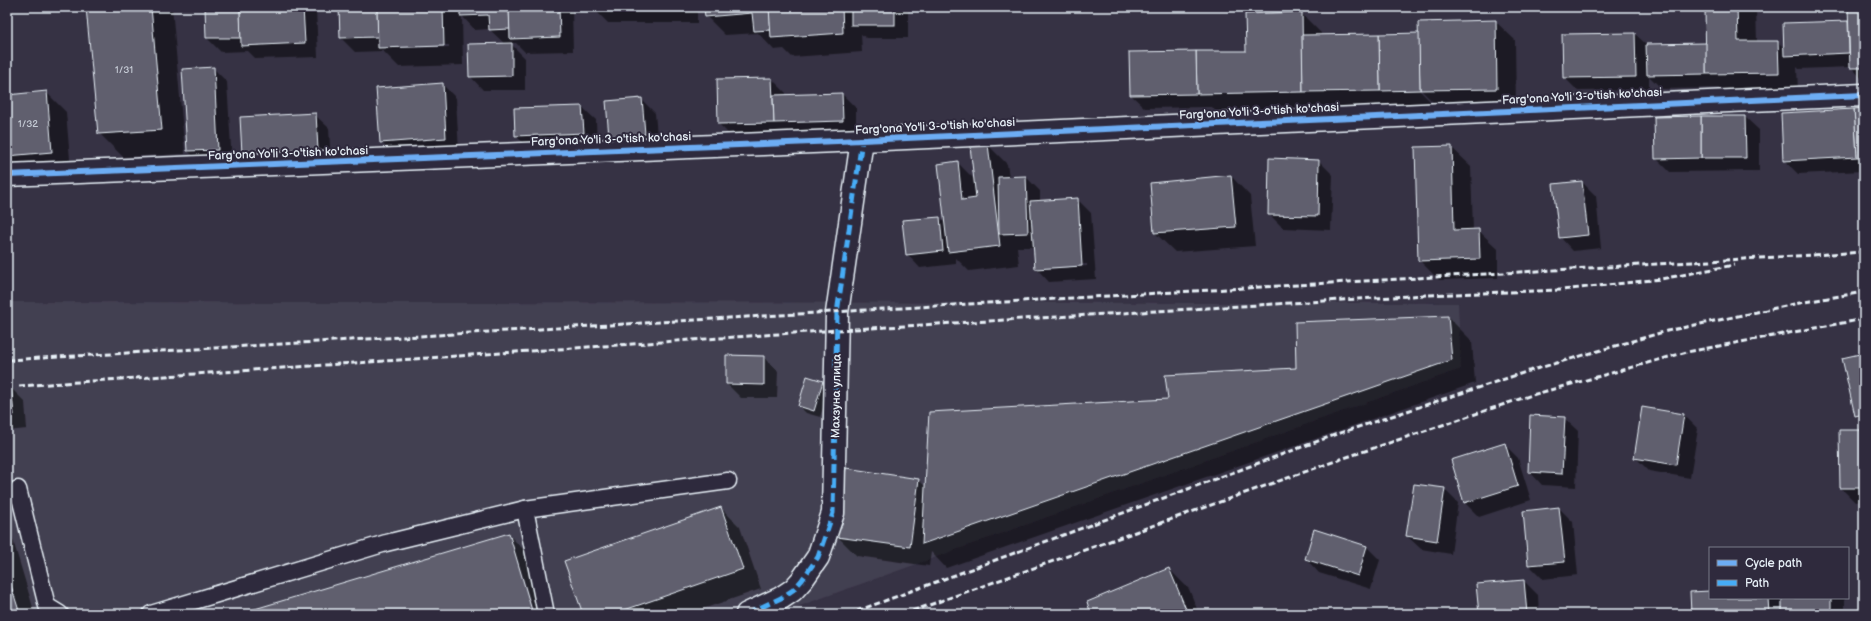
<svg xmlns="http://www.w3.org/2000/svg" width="1871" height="621" font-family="'Balsamiq Sans',sans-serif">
<rect width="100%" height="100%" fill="#363244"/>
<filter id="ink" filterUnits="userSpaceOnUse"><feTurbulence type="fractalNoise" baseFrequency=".025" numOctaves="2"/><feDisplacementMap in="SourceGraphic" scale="8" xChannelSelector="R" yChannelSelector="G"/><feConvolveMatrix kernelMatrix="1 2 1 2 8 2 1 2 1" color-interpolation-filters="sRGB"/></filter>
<g filter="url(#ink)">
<path fill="#433f51" d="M7 302 1458 303 1461 369 777 614H7Z"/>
<g fill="#0007" fill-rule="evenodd">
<path d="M87 7H172L185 154 123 157 99 133Z"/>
<path d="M206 7H316L318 57 256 59 248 51 221 52 207 38Z"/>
<path d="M340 7H572L573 51 525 52 516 43H510L525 58V90H483L470 76 505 44 489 29 475 30 462 16 463 65 399 67 383 51 355 52 341 38ZM449 45V47L397 48V46Z"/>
<path d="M595 7H697V23H608L595 10Z"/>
<path d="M705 7H908V38H866L861 34 862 52 792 57 784 49 774 50 758 33 725 35 706 16Z"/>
<path d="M1706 7H1756L1757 42H1778L1785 49 1784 24 1849 22V7H1864V81L1851 67 1799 69 1797 67 1798 92 1727 93 1721 88 1662 89 1649 76V90L1578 91 1564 77 1635 34 1647 45 1707 44Z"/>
<path d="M1301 13 1321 33V36L1418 34 1495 21 1515 40 1516 108 1440 109 1417 86 1416 87 1432 103 1399 104V110L1217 113 1212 107 1145 108 1131 95 1247 52Z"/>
<path d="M213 68 227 82 232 163 202 165 188 151Z"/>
<path d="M772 79 786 93V96L842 94 856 108V135L733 138 719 124Z"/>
<path d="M442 84 456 98 459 152 395 156 381 142Z"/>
<path d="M47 93 66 112 71 171 7 176V96Z"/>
<path d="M641 99 655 113 658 147 624 150 610 136Z"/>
<path d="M582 107 596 120 597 147 530 149 516 136Z"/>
<path d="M1864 109V171L1798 174 1784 160Z"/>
<path d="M315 115 329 128 331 164 257 167 243 154Z"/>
<path d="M1745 117 1759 130V171L1670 172 1656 158Z"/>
<path d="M988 145 1007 164 1009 177H1026L1040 191V201L1077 199 1091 213 1096 279 1049 282 1036 268 1034 247H1017L1019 265 969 271 956 258V264L920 268 907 254 940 218 946 224 957 162 975 180ZM1087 264V266L1047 269V267Z"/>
<path d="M1451 147 1471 166 1473 230H1478L1498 249V278L1439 280 1419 260Z"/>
<path d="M1319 161 1333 175 1331 230 1283 228 1269 214Z"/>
<path d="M1231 176 1250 196 1255 246 1175 252 1155 233 1151 183Z"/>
<path d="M1582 182 1596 196 1601 248 1573 251 1560 237Z"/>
<path d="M1448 317 1472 341 1475 383 946 568 931 552 929 566 857 556 838 537 919 480 926 487 1297 369Z"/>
<path d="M1864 354V424L1856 415Z"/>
<path d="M764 357 778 371 777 398H741L727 384Z"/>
<path d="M822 382 829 389 820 417 806 413 799 406Z"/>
<path d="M11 388 25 402 27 429 7 431V389Z"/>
<path d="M1643 408 1684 415 1698 429 1690 478 1649 471 1635 457Z"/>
<path d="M1564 418 1578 431 1576 487 1542 485 1529 471Z"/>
<path d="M1864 431V501L1855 502 1841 488Z"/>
<path d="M1504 444 1518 458 1531 500 1479 517 1465 503 1452 461Z"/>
<path d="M1444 489 1458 503 1451 554 1421 549 1407 536Z"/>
<path d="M721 508 740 527 761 589 688 614H584Z"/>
<path d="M1559 508 1573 522 1578 575 1543 579 1529 565Z"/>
<path d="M7 520 35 614H7Z"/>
<path d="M508 534 532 558 549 614H534L518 561H516L532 614H241Z"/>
<path d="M1367 547 1380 560 1371 589 1319 573 1306 559Z"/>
<path d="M1169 569 1189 589 1199 614H1092Z"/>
<path d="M1524 581 1538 595 1539 614H1480Z"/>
<path d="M1710 592V598H1776L1781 602V613H1783V598H1845V614H1692Z"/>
</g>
<g fill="#605e6e" stroke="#e8f1f8">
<path d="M86 7H151L162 130 98 134Z"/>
<path d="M205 7H240L241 38H206Z"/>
<path d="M240 7H303L305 43 241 46Z"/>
<path d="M339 7H377L378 37 340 38Z"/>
<path d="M377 7H443L444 46 378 48Z"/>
<path d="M460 7H509L510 29 489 30 488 15 460 16Z"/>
<path d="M509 7H559L560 37 510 39Z"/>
<rect x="594" y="7" width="48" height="3"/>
<rect x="642" y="7" width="42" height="3"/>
<path d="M704 7H769L771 30 754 31 752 13 705 17Z"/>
<path d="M769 7H842L843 33 771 38Z"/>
<rect x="851" y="7" width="44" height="18"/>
<path d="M1705 7H1737L1738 41H1778L1779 73 1706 74Z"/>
<path d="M1848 7H1864V68H1850Z"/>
<path d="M1302 12 1303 92 1197 94 1196 51H1246L1245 14Z"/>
<path d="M1496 20 1497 89 1420 90 1418 22Z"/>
<path d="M1848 21 1849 53 1784 56 1783 23Z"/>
<path d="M1419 33 1420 90 1380 91 1379 34Z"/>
<path d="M1635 33 1636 77 1563 78 1562 34Z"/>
<path d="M1379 34 1380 91 1303 92 1302 35Z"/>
<path d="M512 43V76L469 77 468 44Z"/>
<path d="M1706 43V74L1647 75 1646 44Z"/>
<path d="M1196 51 1197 94 1130 95 1129 52Z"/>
<path d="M214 67 218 150 187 151 182 69Z"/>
<path d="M772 78 774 123 718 124 717 79Z"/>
<path d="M443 83 446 138 380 143 376 88Z"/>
<path d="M47 91 52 152 7 156V95Z"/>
<path d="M842 93 843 121 774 123 773 95Z"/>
<path d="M642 98 645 134 609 137 606 101Z"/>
<path d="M582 106 584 133 515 136 514 108Z"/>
<path d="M1864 108V157H1857L1854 109Z"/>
<path d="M1854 109 1857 157 1783 161 1781 113Z"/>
<path d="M316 113 318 150 242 154 240 117Z"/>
<path d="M1701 116H1745L1746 158H1701Z"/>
<path d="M1701 116V158L1655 159 1654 117Z"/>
<path d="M988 144 1000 246 948 252 938 164 958 161 962 200 976 198 970 146Z"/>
<path d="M1452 146 1454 230 1479 229 1480 259 1418 261 1415 147Z"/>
<path d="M1269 158 1319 160 1318 216 1268 215Z"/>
<path d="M1231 175 1236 227 1154 233 1150 183Z"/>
<path d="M1026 176 1028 233 999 234 998 177Z"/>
<path d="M1582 181 1588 235 1559 238 1553 184Z"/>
<path d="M1078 198 1082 266 1035 269 1030 201Z"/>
<path d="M940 217 943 251 906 255 902 220Z"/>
<path d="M1448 316 1452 360 922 544 929 412 1168 399 1165 375 1296 368 1295 322Z"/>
<path d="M1864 353V414L1855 416 1842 358Z"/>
<path d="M726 355 764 356V385L726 384Z"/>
<path d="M807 376 823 381 814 411 798 406Z"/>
<path d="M11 387 14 415 7 416V388Z"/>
<path d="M1642 407 1684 414 1676 465 1634 458Z"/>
<path d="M1530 415 1565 417 1562 474 1528 472Z"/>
<path d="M1839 430H1864V488H1840Z"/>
<path d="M1505 443 1518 486 1464 503 1451 460Z"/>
<path d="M846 468 919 479 910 547 837 537Z"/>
<path d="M1414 484 1445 488 1437 541 1406 536Z"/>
<path d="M721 507 743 569 613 614H583L564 561Z"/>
<path d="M1559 507 1565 562 1528 565 1523 511Z"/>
<path d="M1314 529 1367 546 1358 576 1305 559Z"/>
<path d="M509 533 533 614H238Z"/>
<path d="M1169 568 1188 614H1091L1087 602Z"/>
<path d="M7 573 20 614H7Z"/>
<path d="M1524 580 1527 614H1479L1476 584Z"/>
<path d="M1710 591V598H1768L1769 614H1691L1690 592Z"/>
<rect x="1782" y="598" width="49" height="16"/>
</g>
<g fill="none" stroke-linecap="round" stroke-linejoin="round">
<defs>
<g id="service">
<path d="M18 489 47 606 60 614"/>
<path d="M525 509 546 614"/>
<path d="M151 614 386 543 525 509 728 481"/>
</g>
<g id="minor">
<path d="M7 175 862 140 1864 95"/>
<path d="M747 614 781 598 793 590 802 580 818 557 833 513 837 313 862 140"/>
</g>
</defs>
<use href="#service" stroke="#e8f1f8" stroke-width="19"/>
<use href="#minor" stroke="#e8f1f8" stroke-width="25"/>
<use href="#service" stroke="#2f2a3d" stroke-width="16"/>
<use href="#minor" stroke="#2f2a3d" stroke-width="22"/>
<g stroke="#e8f1f8" stroke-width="3" stroke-dasharray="6 3" stroke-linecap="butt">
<path d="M7 360 1864 252"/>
<path d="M19 386 837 330 1426 295 1562 290 1661 279 1734 265"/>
<path d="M849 614 1340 433 1529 371 1667 331 1804 302 1864 292"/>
<path d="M904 614 1341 459 1532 395 1687 352 1864 319"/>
</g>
<path stroke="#46acf6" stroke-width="5" stroke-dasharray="10 5" stroke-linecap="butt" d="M747 614 781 598 793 590 802 580 818 557 833 513 837 313 862 140"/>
<defs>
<path id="cycleway" d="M7 175 862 140 1864 95"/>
</defs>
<use href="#cycleway" stroke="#2f2a3d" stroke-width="8"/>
<use href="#cycleway" stroke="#6dadf4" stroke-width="6"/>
</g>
</g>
<g text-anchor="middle" stroke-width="4" stroke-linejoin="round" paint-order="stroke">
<g font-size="10" fill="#c6ccd6">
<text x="124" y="73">1/31</text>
<text x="28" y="127">1/32</text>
</g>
<g font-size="12" fill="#e8f1f8" stroke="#2f2a3d">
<text transform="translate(1582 96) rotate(-3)" y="4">Farg'ona Yo'li 3-o'tish ko'chasi</text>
<text transform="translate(1259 111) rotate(-3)" y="4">Farg'ona Yo'li 3-o'tish ko'chasi</text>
<text transform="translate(935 126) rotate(-3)" y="4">Farg'ona Yo'li 3-o'tish ko'chasi</text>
<text transform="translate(611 139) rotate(-2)" y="4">Farg'ona Yo'li 3-o'tish ko'chasi</text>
<text transform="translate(288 153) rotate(-2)" y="4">Farg'ona Yo'li 3-o'tish ko'chasi</text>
<text transform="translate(836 396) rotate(-89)" y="4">Махзуна улица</text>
</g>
</g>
<rect width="1871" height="621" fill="none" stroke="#2f2a3d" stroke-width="24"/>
<rect x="12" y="12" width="1847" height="597" fill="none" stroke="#e8f1f8" stroke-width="1.5" filter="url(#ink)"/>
<rect x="1709" y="547" width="140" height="52" fill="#2f2a3d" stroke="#797a88"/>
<rect x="1717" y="560" width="20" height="6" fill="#6dadf4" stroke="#797a88"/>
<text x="1745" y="567" font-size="12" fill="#e8f1f8">Cycle path</text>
<rect x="1717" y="580" width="20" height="6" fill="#46acf6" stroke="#797a88"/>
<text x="1745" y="587" font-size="12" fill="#e8f1f8">Path</text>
</svg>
